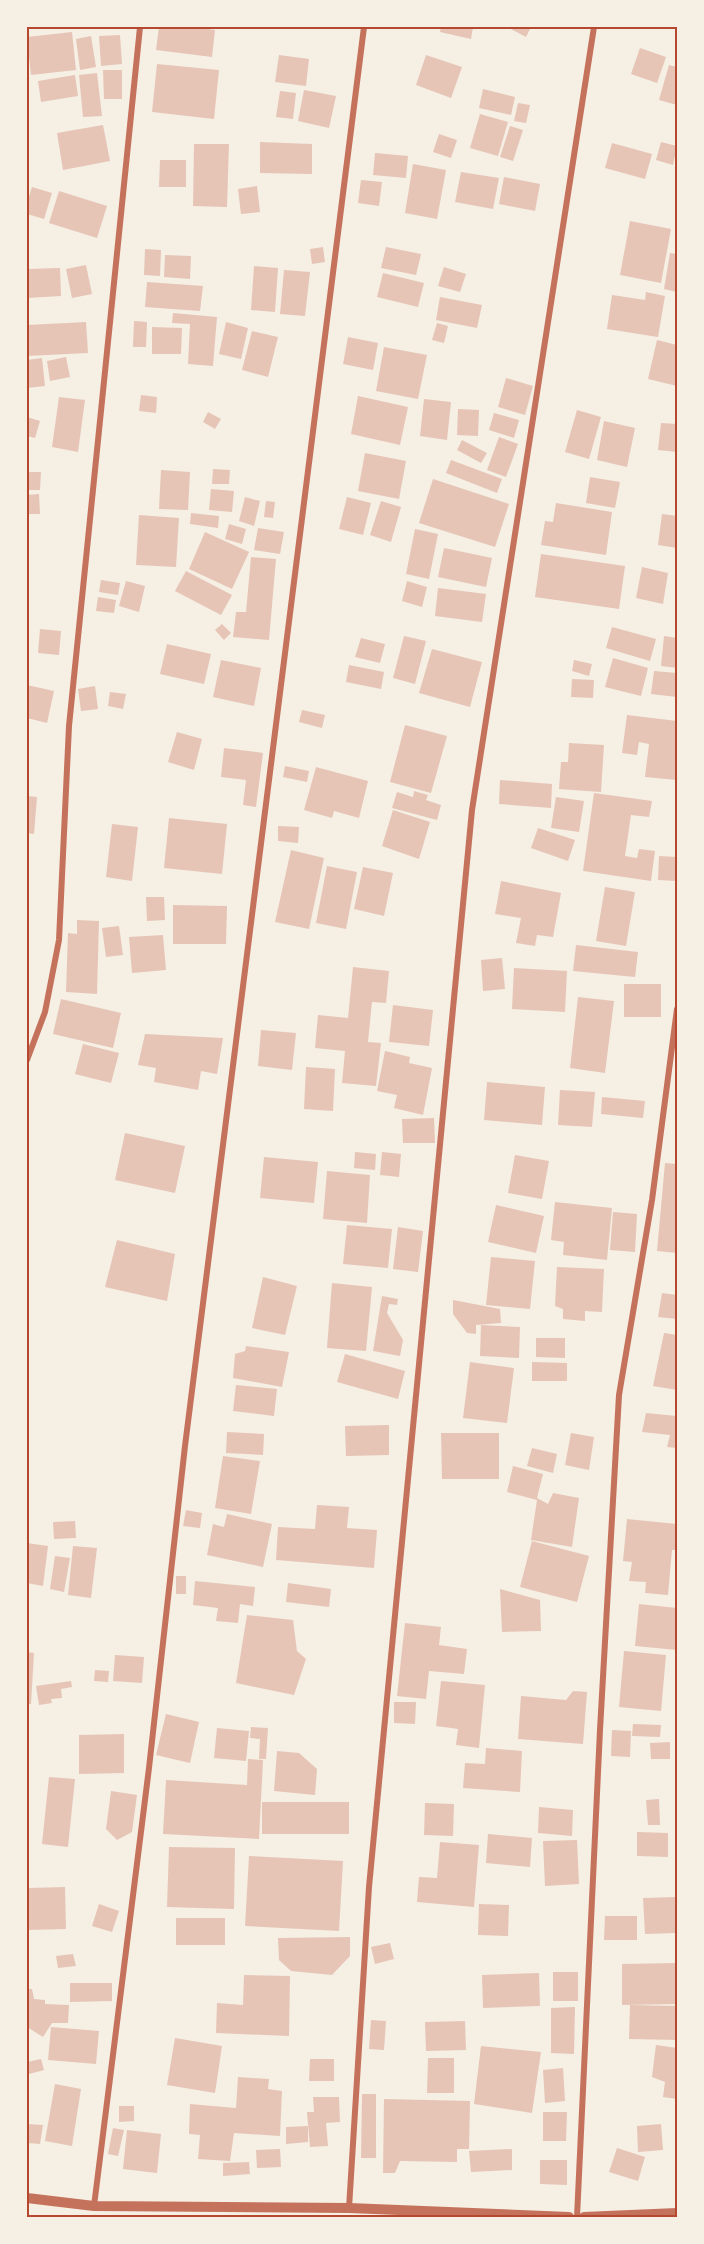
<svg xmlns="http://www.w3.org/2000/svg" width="704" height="2244" font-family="'Source Sans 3',sans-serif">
<rect width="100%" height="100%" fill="#f6efe4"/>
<g fill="#e6c5b7">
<path d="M159 27H194L215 30 212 57 156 50Z"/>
<path d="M441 27H473L471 39 440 32Z"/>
<path d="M507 27H531L526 37Z"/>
<path d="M72 32 76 70 31 75 27 37Z"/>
<path d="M120 35 122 64 101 66 99 36Z"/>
<path d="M91 36 96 67 80 70 76 39Z"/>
<path d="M640 48 666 57 657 83 631 74Z"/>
<path d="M279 55 309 59 306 86 275 82Z"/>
<path d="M426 55 462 67 451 98 416 85Z"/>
<path d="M157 64 219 70 214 119 152 112Z"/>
<path d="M669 65 677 67V105L659 100Z"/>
<path d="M103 70H122V99H104Z"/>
<path d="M97 73 102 116 83 117 79 75Z"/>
<path d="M75 75 78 96 41 102 38 81Z"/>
<path d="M483 89 515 97 511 115 479 108Z"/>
<path d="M304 90 336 96 329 128 298 121Z"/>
<path d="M280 91 296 93 293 119 276 117Z"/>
<path d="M518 103 530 105 526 123 514 121Z"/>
<path d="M480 114 508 122 498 156 470 148Z"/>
<path d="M103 125 110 161 63 170 57 133Z"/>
<path d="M510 126 523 130 513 161 500 157Z"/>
<path d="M439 134 457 140 451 158 433 152Z"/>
<path d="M260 142 312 144V174L260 173Z"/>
<path d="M661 142 677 146 673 165 656 160Z"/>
<path d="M612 143 652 154 645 179 605 168Z"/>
<path d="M194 144H229L227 207 193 206Z"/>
<path d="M375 153 408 156 406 178 373 175Z"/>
<path d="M160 160H186V187H159Z"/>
<path d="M413 164 446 170 437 219 405 213Z"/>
<path d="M461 172 499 178 493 209 455 202Z"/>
<path d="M504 177 540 184 535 211 499 204Z"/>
<path d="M361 180 382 182 379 206 358 203Z"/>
<path d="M257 186 260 212 241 214 238 189Z"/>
<path d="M32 187 52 193 44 219 27 214V203Z"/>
<path d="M59 191 107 206 97 238 49 223Z"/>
<path d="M630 221 671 229 661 283 620 275Z"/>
<path d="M323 247 325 262 312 264 310 249Z"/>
<path d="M386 247 421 254 416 275 381 268Z"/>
<path d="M145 249 161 250 160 276 144 275Z"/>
<path d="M670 253 677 254V292L664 289Z"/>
<path d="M165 255 191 256 190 279 164 277Z"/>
<path d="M86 265 92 294 72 298 66 269Z"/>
<path d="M254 266 278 268 275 312 251 310Z"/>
<path d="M444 267 466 274 460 292 438 286Z"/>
<path d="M60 268 61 296 27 298V269Z"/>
<path d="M284 270 310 272 305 316 280 314Z"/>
<path d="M383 273 424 283 418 307 377 297Z"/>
<path d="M147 282 203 286 200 311 145 307Z"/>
<path d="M646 292 665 296 658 337 607 329 612 295 645 300Z"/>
<path d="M440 297 482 305 477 328 436 320Z"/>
<path d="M173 313 217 317 213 366 188 364 190 324 172 323Z"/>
<path d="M134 321 147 322 146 347H133Z"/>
<path d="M86 322 88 353 27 356V325Z"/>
<path d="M226 322 248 328 241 359 219 354Z"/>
<path d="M437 323 448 326 444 343 432 340Z"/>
<path d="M152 327 182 328 181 354H152Z"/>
<path d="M252 331 278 337 268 377 242 370Z"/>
<path d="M348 337 378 343 373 370 343 364Z"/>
<path d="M657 340 677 345V386L648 379Z"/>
<path d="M384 347 427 355 418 399 376 391Z"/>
<path d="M66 357 70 377 50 381 47 361Z"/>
<path d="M42 358 45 386 27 388V360Z"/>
<path d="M506 378 533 386 525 415 498 407Z"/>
<path d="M141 395 157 397 156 413 139 411Z"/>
<path d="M358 396 408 407 400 445 351 434Z"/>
<path d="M59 397 85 400 78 452 52 447Z"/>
<path d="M424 399 451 402 447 440 420 436Z"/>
<path d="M458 409 479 410 478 436 457 435Z"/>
<path d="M577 410 601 417 589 459 565 452Z"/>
<path d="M208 412 221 419 215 429 203 422Z"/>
<path d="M494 413 519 420 514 438 489 430Z"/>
<path d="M27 417 40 421 35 438 27 436Z"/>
<path d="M604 421 635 428 627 467 597 460Z"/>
<path d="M661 423 677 424V452L658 450Z"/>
<path d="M499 437 518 444 506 477 487 470Z"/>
<path d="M462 440 487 453 481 463 457 450Z"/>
<path d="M365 453 406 461 399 499 358 491Z"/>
<path d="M451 460 502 479 497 493 446 473Z"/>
<path d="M213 469 230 470 229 484H212Z"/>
<path d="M161 470 190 472 188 510 159 509Z"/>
<path d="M27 472H41L40 490H27Z"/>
<path d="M590 477 620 482 615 508 586 503Z"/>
<path d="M433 479 509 504 495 547 419 523Z"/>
<path d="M211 489 234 491 232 512 209 510Z"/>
<path d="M39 494 40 514H27V495Z"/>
<path d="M245 497 260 501 254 526 239 521Z"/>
<path d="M347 497 371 503 363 535 339 529Z"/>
<path d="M266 501 275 502 273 518 264 517Z"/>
<path d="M381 501 401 507 391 542 370 535Z"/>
<path d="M556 503 612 512 606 555 541 545 545 521 553 522Z"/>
<path d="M191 513 219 516 218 528 190 524Z"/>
<path d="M662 514 677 516V548L658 545Z"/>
<path d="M139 515 179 518 176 567 136 565Z"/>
<path d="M229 524 246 529 242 544 225 539Z"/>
<path d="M258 528 284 532 280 554 254 550Z"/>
<path d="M415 529 438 534 429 579 406 574Z"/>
<path d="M205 532 249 552 232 589 189 569Z"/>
<path d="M444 548 492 558 486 587 438 577Z"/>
<path d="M541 554 625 566 619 609 535 597Z"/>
<path d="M251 557 276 559 269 640 233 637 236 612H246Z"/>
<path d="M642 567 668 573 663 604 636 598Z"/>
<path d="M186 571 232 595 221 615 175 591Z"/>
<path d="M101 580 120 583 118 595 99 592Z"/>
<path d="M126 581 145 586 139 612 119 606Z"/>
<path d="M407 581 427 587 422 607 402 601Z"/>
<path d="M438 588 486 594 482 622 435 616Z"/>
<path d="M98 597 116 600 114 613 96 611Z"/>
<path d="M222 624 231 633 224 640 215 630Z"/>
<path d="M612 627 656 639 650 661 606 648Z"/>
<path d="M40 629 61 631 59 655 38 653Z"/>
<path d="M404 636 426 641 415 684 393 678Z"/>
<path d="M664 636 677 638V668L661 666Z"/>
<path d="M361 638 385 644 380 663 355 657Z"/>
<path d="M167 644 211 654 204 684 160 674Z"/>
<path d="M432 649 482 662 470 707 419 693Z"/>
<path d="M613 658 648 668 641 696 605 687Z"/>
<path d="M221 660 261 668 254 706 213 697Z"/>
<path d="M574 660 592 664 589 676 572 671Z"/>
<path d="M349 665 384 672 381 689 346 682Z"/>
<path d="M654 671 677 673V697L651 694Z"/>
<path d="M572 679 594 680 593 698 571 697Z"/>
<path d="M27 685 54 691 47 723 27 718Z"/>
<path d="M95 686 98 709 81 711 78 689Z"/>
<path d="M110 692 126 694 123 709 108 706Z"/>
<path d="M302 710 325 715 322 728 299 722Z"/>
<path d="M627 715 677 721V780L645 777 649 744 639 742 637 755 622 753Z"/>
<path d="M405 725 447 736 431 793 390 782Z"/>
<path d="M177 732 202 739 194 770 168 762Z"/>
<path d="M569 743 604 745 601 792 559 789 561 762H568Z"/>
<path d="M224 748 263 753 256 807 243 805 246 780 221 777Z"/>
<path d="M285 766 309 771 307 782 283 777Z"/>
<path d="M316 767 368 781 359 818 334 811 332 818 304 810Z"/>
<path d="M500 780 552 784 551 808 499 804Z"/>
<path d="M414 791 428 795 426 800 441 805 437 820 392 808 397 792 413 797Z"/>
<path d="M594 793 652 801 649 817 631 815 625 856 637 858 639 849 655 851 651 881 583 871Z"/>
<path d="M27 796 37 797 34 834 27 833Z"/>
<path d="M556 797 584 801 579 832 551 828Z"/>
<path d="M393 810 430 822 419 859 382 846Z"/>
<path d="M169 818 227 824 222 874 164 868Z"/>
<path d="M112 824 138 827 132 881 106 877Z"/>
<path d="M278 826 299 827 298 843 278 841Z"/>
<path d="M538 828 575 840 568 861 531 848Z"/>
<path d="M291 850 324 858 309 929 275 922Z"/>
<path d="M659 856 677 857 676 881 658 880Z"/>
<path d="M327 866 357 872 346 929 316 923Z"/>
<path d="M363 867 393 873 384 916 354 909Z"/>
<path d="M501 881 561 893 553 937 537 935 535 946 516 943 521 918 495 914Z"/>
<path d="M605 887 635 892 626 946 596 941Z"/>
<path d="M146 897H164L165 920 147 921Z"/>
<path d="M173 905 227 906 226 944H173Z"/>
<path d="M77 920 99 921 97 994 66 992 68 933 77 934Z"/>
<path d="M119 926 123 955 106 957 102 928Z"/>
<path d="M163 935 166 970 132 973 129 937Z"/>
<path d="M576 945 638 952 635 977 573 971Z"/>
<path d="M502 958 505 989 483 991 481 960Z"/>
<path d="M353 967 389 971 386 1003 372 1002 368 1042 381 1043 376 1086 342 1083 345 1051 315 1048 318 1015 348 1018Z"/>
<path d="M514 968 567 971 565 1012 512 1009Z"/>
<rect x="624" y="984" width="37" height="33"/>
<path d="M578 997 614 1001 605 1073 570 1068Z"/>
<path d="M61 999 121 1013 113 1048 53 1034Z"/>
<path d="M393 1005 433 1010 429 1046 389 1042Z"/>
<path d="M261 1030 296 1033 292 1070 258 1066Z"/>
<path d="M145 1034 223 1038 217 1074 201 1071 198 1090 154 1082 156 1068 138 1065Z"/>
<path d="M83 1044 119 1053 111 1083 75 1074Z"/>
<path d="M385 1051 410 1057 409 1063 432 1068 423 1115 394 1108 397 1095 377 1091Z"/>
<path d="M306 1067 335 1069 333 1111 304 1109Z"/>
<path d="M487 1082 545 1087 542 1125 484 1120Z"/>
<path d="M560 1090 595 1092 592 1127 558 1125Z"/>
<path d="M602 1097 645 1101 643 1118 601 1114Z"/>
<path d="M434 1118 435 1143H403L402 1119Z"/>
<path d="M125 1133 185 1146 175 1193 115 1180Z"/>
<path d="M355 1152 376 1154 375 1170 354 1168Z"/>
<path d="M382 1152 401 1154 399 1177 380 1175Z"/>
<path d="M515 1155 549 1161 542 1199 508 1193Z"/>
<path d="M264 1157 318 1162 314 1203 260 1198Z"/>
<path d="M665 1163 677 1164V1253L657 1251Z"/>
<path d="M327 1171 370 1175 367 1223 323 1219Z"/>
<path d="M555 1202 612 1208 607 1260 563 1255 564 1242 551 1240Z"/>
<path d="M496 1205 544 1216 536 1253 488 1242Z"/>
<path d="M613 1212 637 1214 635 1252 610 1250Z"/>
<path d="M347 1225 392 1229 388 1268 343 1264Z"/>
<path d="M398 1227 423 1231 418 1272 393 1269Z"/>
<path d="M117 1240 175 1254 167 1301 105 1287Z"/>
<path d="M491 1257 535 1261 530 1309 486 1305Z"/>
<path d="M557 1267 604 1269 602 1312 585 1311V1321L563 1319V1309L555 1306Z"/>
<path d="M263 1277 297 1286 285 1335 252 1328Z"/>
<path d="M332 1283 372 1287 366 1351 327 1348Z"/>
<path d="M662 1293 677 1295V1319L658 1317Z"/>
<path d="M382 1296 398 1299 397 1305 389 1304 387 1313 403 1340 400 1356 373 1351Z"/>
<path d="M453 1300 500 1309 501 1323 476 1325V1334L467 1333 453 1314Z"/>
<path d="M481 1325 520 1327 519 1358 480 1356Z"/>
<path d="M664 1333 677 1335V1390L653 1386Z"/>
<path d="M536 1338H565V1358L536 1357Z"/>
<path d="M246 1346 289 1352 282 1387 233 1378 235 1354 245 1351Z"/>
<path d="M345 1354 405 1371 398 1399 337 1382Z"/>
<path d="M470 1362 514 1368 507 1423 463 1418Z"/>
<path d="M532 1362 567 1363V1381H532Z"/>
<path d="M236 1385 277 1389 274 1416 233 1411Z"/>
<path d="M646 1413 677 1416V1448L667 1447 670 1435 642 1432Z"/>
<path d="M389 1425V1455L346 1456 345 1426Z"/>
<path d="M227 1432 264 1434 263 1455 226 1453Z"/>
<path d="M441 1433H499V1479H442Z"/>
<path d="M571 1433 594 1437 589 1470 565 1465Z"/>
<path d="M532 1448 557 1454 553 1473 527 1466Z"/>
<path d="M223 1456 260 1461 251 1514 215 1508Z"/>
<path d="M513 1466 543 1474 537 1498 548 1504 553 1493 579 1498 572 1547 531 1540 537 1500 507 1492Z"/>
<path d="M317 1505 349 1507 347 1528 377 1530 374 1568 276 1560 278 1527 315 1529Z"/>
<path d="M186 1510 202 1513 200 1528 183 1526Z"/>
<path d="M227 1514 272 1524 263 1567 207 1555 213 1524 224 1527Z"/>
<path d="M627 1519 677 1524V1550H672L668 1595 645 1593 646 1582 629 1581 632 1562 623 1561Z"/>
<path d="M75 1521 76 1538 54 1539 53 1522Z"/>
<path d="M532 1541 589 1556 577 1602 520 1587Z"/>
<path d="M27 1543 48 1546 43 1586 27 1583Z"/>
<path d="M73 1546 97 1548 91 1598 68 1595Z"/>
<path d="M55 1556 70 1558 64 1592 50 1589Z"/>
<rect x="176" y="1576" width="10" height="18"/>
<path d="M195 1581 255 1587 253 1606 240 1604 238 1623 216 1621 218 1608 193 1605Z"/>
<path d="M288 1583 331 1589 329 1607 286 1602Z"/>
<path d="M500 1589 540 1600 541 1631 502 1632Z"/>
<path d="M639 1604 677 1608V1650L635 1646Z"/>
<path d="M247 1615 293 1620 297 1651 306 1659 294 1695 236 1683Z"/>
<path d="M405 1623 441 1627 439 1645 467 1649 464 1674 429 1671 426 1699 397 1696Z"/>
<path d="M624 1651 666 1655 661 1711 619 1707Z"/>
<path d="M27 1652 34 1653 31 1704H27Z"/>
<path d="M115 1655 144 1657 142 1683 113 1681Z"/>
<path d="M95 1670 109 1671 108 1682 94 1681Z"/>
<path d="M71 1681 72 1687 61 1689 62 1698 51 1699 52 1703 39 1705 36 1686Z"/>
<path d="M441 1681 485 1685 479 1748 456 1745 458 1729 436 1726Z"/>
<path d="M573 1691 587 1692 583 1744 518 1739 521 1696 566 1700Z"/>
<path d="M394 1702H416L415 1724 394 1723Z"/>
<path d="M166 1714 199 1722 190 1763 156 1755Z"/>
<path d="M633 1724 661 1725 660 1737 632 1736Z"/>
<path d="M251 1727 268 1728 266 1759H259L260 1739 250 1738Z"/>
<path d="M217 1728 249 1731 246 1761 214 1758Z"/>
<path d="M612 1730 631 1731 630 1757 611 1756Z"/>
<path d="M124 1734V1773L79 1774V1735Z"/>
<path d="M670 1742V1759H651L650 1743Z"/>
<path d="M486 1748 522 1751 520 1792 463 1788 465 1763 485 1764Z"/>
<path d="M277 1751 299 1753 317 1769 315 1795 274 1791Z"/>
<path d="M248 1759 263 1760 259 1839 163 1834 166 1780 247 1785Z"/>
<path d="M49 1777 75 1779 68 1847 42 1844Z"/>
<path d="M111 1791 137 1795 132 1832 117 1840 106 1829Z"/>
<path d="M659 1799 660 1825H648L646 1800Z"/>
<rect x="262" y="1802" width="87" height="32"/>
<path d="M425 1803 454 1804 453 1836 424 1835Z"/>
<path d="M539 1807 573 1810 572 1836 538 1833Z"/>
<path d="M637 1832 668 1833V1857L637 1856Z"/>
<path d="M488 1834 532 1838 530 1867 486 1863Z"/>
<path d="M577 1840 579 1884 545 1886 543 1841Z"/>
<path d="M440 1842 479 1845 474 1907 417 1902 419 1877 437 1878Z"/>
<path d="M169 1847 235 1848 234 1909 167 1907Z"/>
<path d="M249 1856 343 1861 339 1931 245 1926Z"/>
<path d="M65 1887 66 1929 27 1930V1888Z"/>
<path d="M677 1897V1933L645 1934 643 1898Z"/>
<path d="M99 1904 119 1911 112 1932 92 1926Z"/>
<path d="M479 1904 509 1905 508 1936 478 1935Z"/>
<path d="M605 1916H637V1940H604Z"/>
<rect x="176" y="1918" width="49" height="27"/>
<path d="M350 1937V1956L332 1975 291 1971 279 1960 278 1938Z"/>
<path d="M390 1943 394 1959 375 1964 371 1947Z"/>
<path d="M73 1954 76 1966 58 1968 56 1956Z"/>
<path d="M677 1963V2004L622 2005V1964Z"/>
<rect x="553" y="1972" width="25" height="29"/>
<path d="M539 1973 540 2006 483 2008 482 1975Z"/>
<path d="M244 1975 290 1976 289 2036 216 2033 217 2003 243 2005Z"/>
<path d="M70 1983H112V2001L70 2002Z"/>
<path d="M27 1989H32L34 1999 45 2000V2004L69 2005 68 2023H52L43 2037 27 2027Z"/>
<path d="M630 2005 677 2006V2040L629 2039Z"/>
<path d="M575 2007 574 2054 551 2053V2008Z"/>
<path d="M371 2020 386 2021 384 2050 369 2049Z"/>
<path d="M465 2021 466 2050 426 2051 425 2022Z"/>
<path d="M51 2027 99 2031 96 2064 48 2060Z"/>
<path d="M175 2038 222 2046 215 2093 167 2085Z"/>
<path d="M656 2045 677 2048V2099L663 2097 665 2082 652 2077Z"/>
<path d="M481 2046 541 2052 532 2113 474 2104Z"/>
<path d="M428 2058H454V2093H427Z"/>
<path d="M41 2059 44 2070 29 2074 27 2062Z"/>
<path d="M310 2059H334V2081H309Z"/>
<path d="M563 2068 565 2101 545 2103 543 2070Z"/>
<path d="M238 2077 269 2079 268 2089 282 2091 280 2136 234 2133 230 2161 198 2159 200 2135 189 2134 190 2104 236 2108Z"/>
<path d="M55 2084 81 2089 72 2146 45 2141Z"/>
<path d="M362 2094H376V2158H361Z"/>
<path d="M313 2097H339L340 2122 326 2123 328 2146 310 2147 307 2112H314Z"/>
<path d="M384 2099 470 2101 469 2149H457V2162L400 2161 395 2173H383Z"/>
<path d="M119 2106H134V2121L119 2122Z"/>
<path d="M543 2112H567L566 2141H543Z"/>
<path d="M27 2124 43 2125 40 2144 27 2143Z"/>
<path d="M661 2124 663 2150 638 2152 637 2126Z"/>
<path d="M308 2126V2142L286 2144V2127Z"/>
<path d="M113 2128 124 2130 118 2156 108 2154Z"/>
<path d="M127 2130 161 2134 157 2173 123 2169Z"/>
<path d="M617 2148 645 2157 638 2181 609 2172Z"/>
<path d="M280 2149 281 2167 257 2168 256 2150Z"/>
<path d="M512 2149V2170L471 2172 469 2151Z"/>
<path d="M540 2160H567V2185L540 2184Z"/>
<path d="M249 2162 250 2174 223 2176V2163Z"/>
</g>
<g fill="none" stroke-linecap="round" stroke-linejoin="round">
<g stroke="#c5725c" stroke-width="6">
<path d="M27 1060 45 1012 59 940 69 726 140 27"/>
<path d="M94 2206 149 1768 185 1446 364 27"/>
<path d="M349 2208 369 1887 472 810 594 27"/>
<path d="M577 2217 600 1730 619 1395 652 1200 677 1009"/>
</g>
<g stroke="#c5725c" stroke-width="10">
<path d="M27 2198 94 2206 349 2208 569 2217"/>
<path d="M584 2217 677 2213"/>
</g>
</g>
<rect width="704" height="2244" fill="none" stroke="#f6efe4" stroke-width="57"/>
<rect x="28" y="28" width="648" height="2188" fill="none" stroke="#b5482f" stroke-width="2"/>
</svg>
